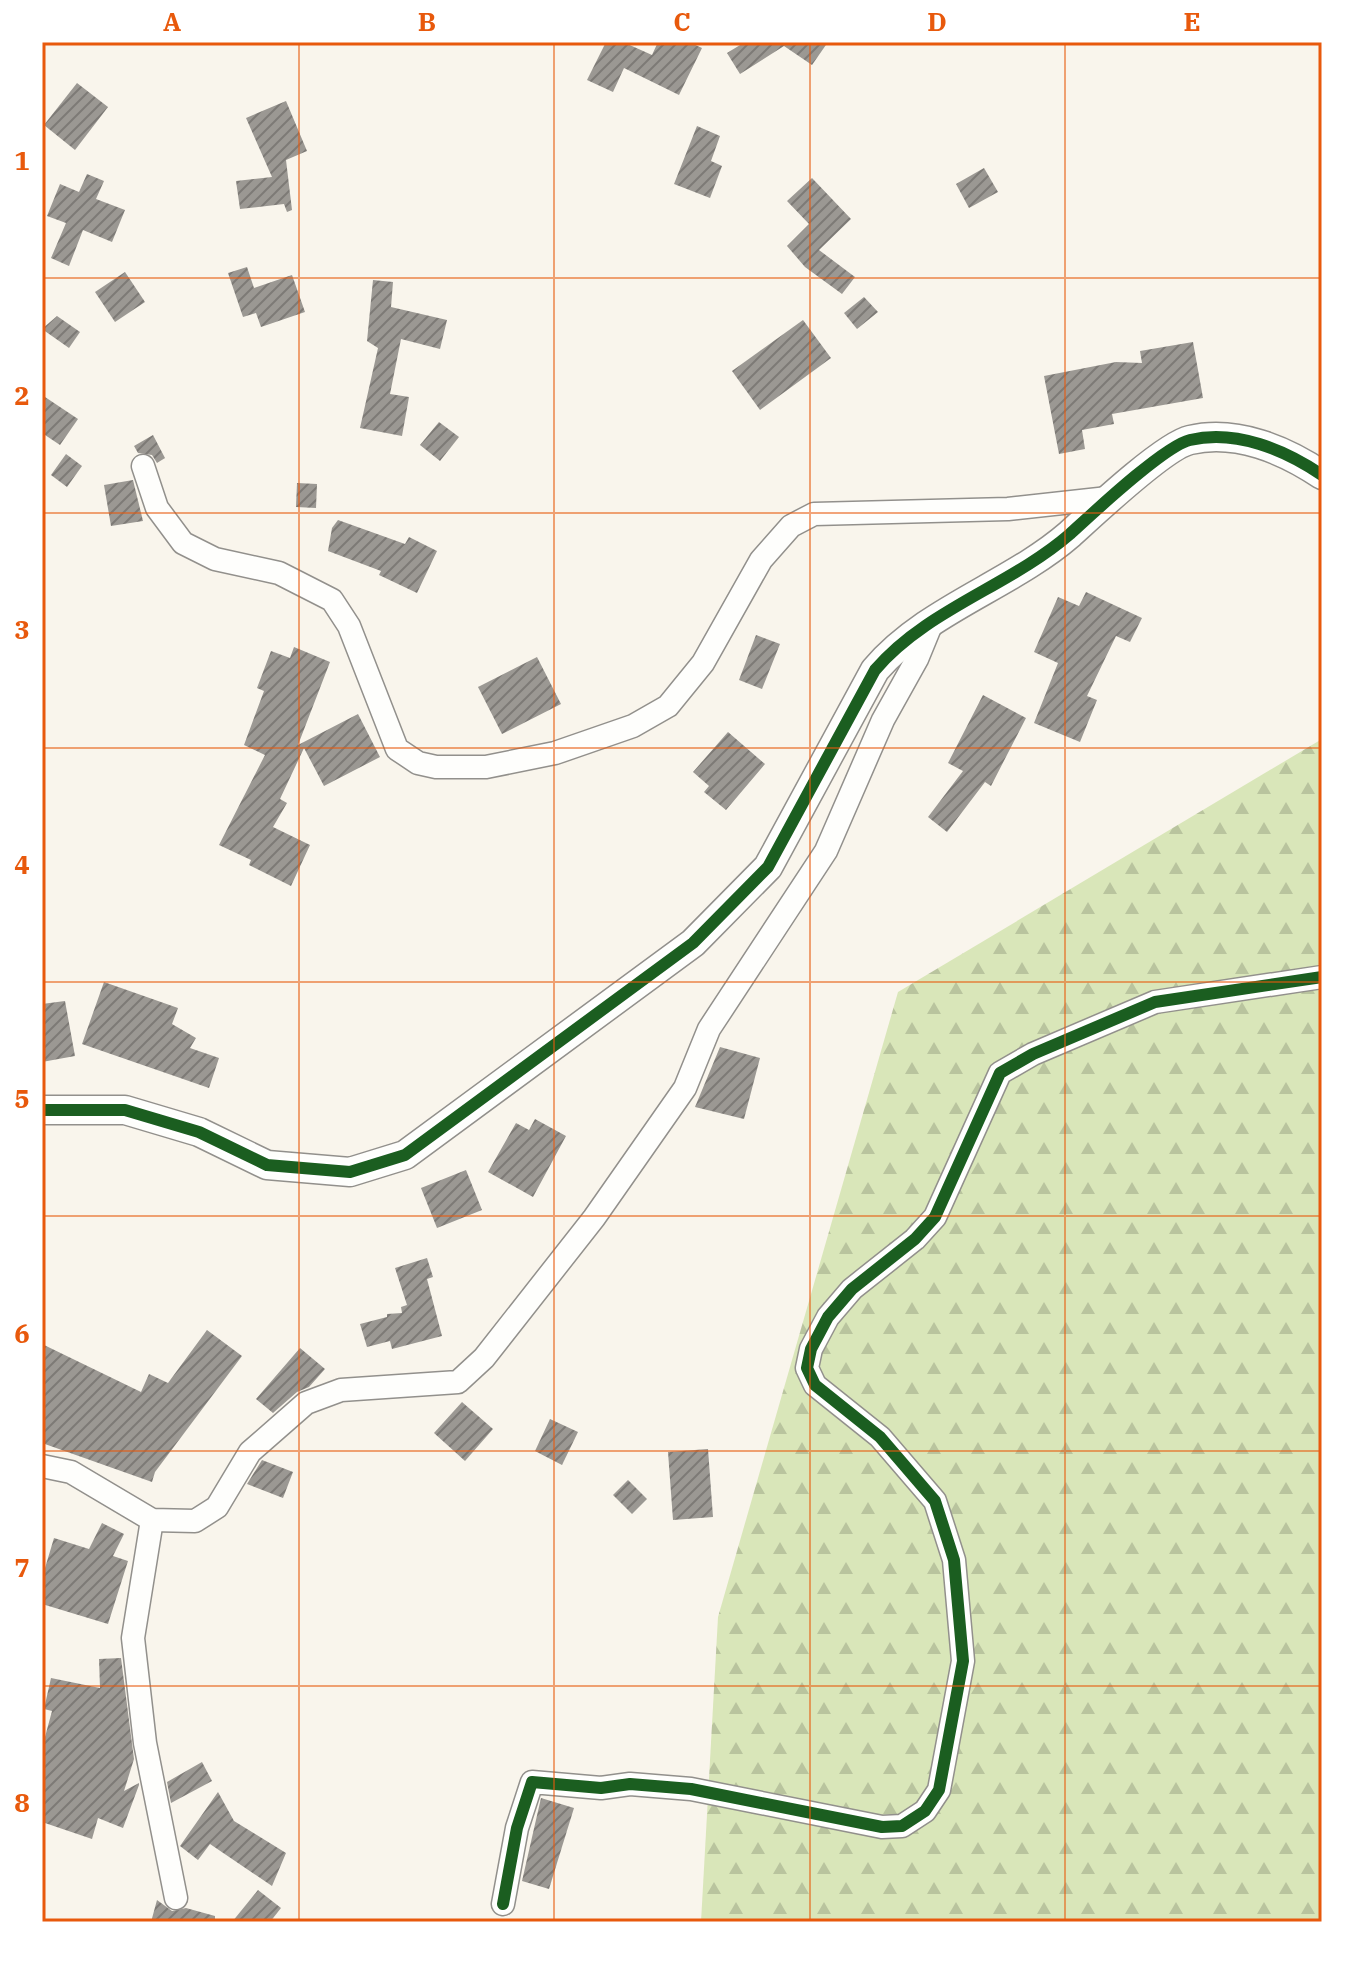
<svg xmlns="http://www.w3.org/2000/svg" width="1364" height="1964" font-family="'IBM Plex Serif',serif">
<defs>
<pattern id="forest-firs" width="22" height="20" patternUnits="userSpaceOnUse" patternTransform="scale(2)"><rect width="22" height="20" fill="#d9e6b9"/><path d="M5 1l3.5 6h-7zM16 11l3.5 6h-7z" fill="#b9c49e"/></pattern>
<pattern id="building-hatch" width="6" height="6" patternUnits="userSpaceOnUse" patternTransform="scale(2)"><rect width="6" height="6" fill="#9b9893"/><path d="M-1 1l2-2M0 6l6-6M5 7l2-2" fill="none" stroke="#7d7a76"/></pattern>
</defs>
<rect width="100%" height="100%" fill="#f9f5ec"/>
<path fill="url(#forest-firs)" d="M1322 739V1922H701L718 1617 898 992Z"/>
<g fill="url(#building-hatch)">
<path d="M606 42H623L652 55 658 42H689L702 48 679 95 624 68 613 92 587 80Z"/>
<path d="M745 42H828L812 65 784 46 740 74 727 53Z"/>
<path d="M77 83 108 107 75 150 44 125Z"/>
<path d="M286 101 307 151 286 160 292 210 287 212 284 204 240 209 236 181 272 177 246 118Z"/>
<path d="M697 126 720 136 711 161 722 166 710 198 674 184Z"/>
<path d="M984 168 998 192 969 208 956 184Z"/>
<path d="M87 174 104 181 96 199 125 210 112 242 83 230 69 266 51 258 66 223 47 216 60 184 79 192Z"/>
<path d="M812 178 851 219 819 250 855 277 842 294 805 267 787 246 809 224 787 201Z"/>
<path d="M247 267 254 288 292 275 305 312 261 327 256 313 243 317 228 273Z"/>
<path d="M125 272 145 302 115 322 95 292Z"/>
<path d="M373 280 393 282 391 307 447 320 440 349 401 339 390 394 409 397 402 436 360 428 378 348 367 341Z"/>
<path d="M864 297 878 312 857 329 844 313Z"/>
<path d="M57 316 80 332 69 348 42 329Z"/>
<path d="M803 320 831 358 760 410 732 371Z"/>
<path d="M1193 342 1203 398 1112 414 1114 424 1082 430 1085 449 1059 454 1044 376 1116 362 1142 363 1140 351Z"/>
<path d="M42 395 78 419 60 445 42 433Z"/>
<path d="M439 422 459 437 440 461 420 445Z"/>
<path d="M153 435 165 458 157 463 152 455 138 453 134 446Z"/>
<path d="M66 454 82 466 67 487 51 475Z"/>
<path d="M133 480 143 521 111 526 104 485Z"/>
<path d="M297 483 317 484 316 508 296 507Z"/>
<path d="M338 520 405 544 409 537 437 551 417 593 379 575 381 571 328 551 332 528Z"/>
<path d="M1086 592 1142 618 1130 642 1116 636 1087 696 1097 700 1080 742 1034 723 1058 663 1034 652 1058 597 1079 606Z"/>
<path d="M756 635 780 644 762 689 739 680Z"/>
<path d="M294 647 330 662 298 745 358 714 380 757 324 786 304 748 280 799 287 803 273 827 310 845 291 886 249 865 251 860 219 845 265 755 244 745 264 691 257 688 271 651 290 658Z"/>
<path d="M537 657 561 704 502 734 478 687Z"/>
<path d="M983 695 1026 718 991 786 985 782 947 832 928 817 963 771 948 763Z"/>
<path d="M728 732 765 764 726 810 704 792 709 786 693 772Z"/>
<path d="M104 982 178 1008 172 1024 196 1038 190 1048 219 1058 209 1088 82 1044Z"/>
<path d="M65 1001 75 1056 42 1062V1004Z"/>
<path d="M720 1047 760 1058 744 1119 695 1107Z"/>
<path d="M535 1119 566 1136 533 1197 488 1172 516 1123 529 1130Z"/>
<path d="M466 1170 482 1210 437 1228 421 1188Z"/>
<path d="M427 1258 433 1277 427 1279 442 1336 392 1349 390 1341 367 1347 360 1324 387 1317V1314L402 1313 401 1307 407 1305 395 1268Z"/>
<path d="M207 1330 242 1356 155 1472 152 1482 42 1443V1344L141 1392 149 1374 168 1383Z"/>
<path d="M300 1348 325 1369 309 1387 297 1392 273 1413 256 1399Z"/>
<path d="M462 1402 493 1429 465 1461 434 1433Z"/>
<path d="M550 1419 578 1432 562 1465 535 1451Z"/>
<path d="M708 1449 713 1517 673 1520 668 1452Z"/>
<path d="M262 1460 293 1472 283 1498 247 1484Z"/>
<path d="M628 1480 647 1499 632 1514 613 1495Z"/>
<path d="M102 1523 124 1534 113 1556 128 1561 108 1624 42 1604V1578L54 1538 89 1549Z"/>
<path d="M121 1658 134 1759 124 1791 139 1783V1785L123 1828 98 1818 92 1839 42 1822V1748L52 1711 44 1709 51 1678 100 1688 99 1659Z"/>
<path d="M202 1762 212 1781 171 1803 167 1782Z"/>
<path d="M218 1792 234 1821 286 1853 272 1886 210 1844 198 1860 180 1846Z"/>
<path d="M541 1798 574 1808 549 1889 522 1881Z"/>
<path d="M258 1890 281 1908 270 1922H232Z"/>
<path d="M157 1900 172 1911 186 1908 215 1916V1922H151Z"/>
</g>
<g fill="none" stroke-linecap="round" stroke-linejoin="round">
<defs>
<g id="minor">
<path d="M143 466 157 508 183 543 215 559 279 573 332 600 349 626 397 749 418 763 436 767H486L555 753 633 726 668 706 703 663 761 560 791 526 814 514 1008 509 1108 498"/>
<path d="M42 1466 71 1472 152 1520 195 1521 217 1507 250 1452 306 1403 341 1390 458 1382 484 1358 594 1218 685 1088 709 1029 826 851 883 720 917 659 933 620"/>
<path d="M152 1520 133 1638 145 1743 176 1898"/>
<path d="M503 1904 517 1828 532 1782 601 1788 630 1784 691 1789 882 1827 902 1826 925 1811 939 1790 963 1661 954 1560 935 1501 880 1437 815 1385 807 1368 811 1349 828 1317 852 1289 915 1239 935 1217 1000 1073 1033 1054 1155 1002 1322 977"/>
</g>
<path id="tertiary" d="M42 1110H125L199 1132 267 1165 350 1172 405 1155 693 943 768 867 875 670C927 609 1010 586 1070 534 1092 514 1164 446 1190 440 1236 429 1285 450 1322 475"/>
</defs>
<use href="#minor" stroke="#92908c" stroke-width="25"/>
<use href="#tertiary" stroke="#92908c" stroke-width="31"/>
<use href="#minor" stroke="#fefefc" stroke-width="22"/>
<use href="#tertiary" stroke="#fefefc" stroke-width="28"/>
<defs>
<g id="cycleway">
<path d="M42 1110H125L199 1132 267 1165 350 1172 405 1155 693 943 768 867 875 670C927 609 1010 586 1070 534 1092 514 1164 446 1190 440 1236 429 1285 450 1322 475"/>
<path d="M503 1904 517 1828 532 1782 601 1788 630 1784 691 1789 882 1827 902 1826 925 1811 939 1790 963 1661 954 1560 935 1501 880 1437 815 1385 807 1368 811 1349 828 1317 852 1289 915 1239 935 1217 1000 1073 1033 1054 1155 1002 1322 977"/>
</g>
</defs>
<use href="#cycleway" stroke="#fff" stroke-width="17"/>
<use href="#cycleway" stroke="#1b5e20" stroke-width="12"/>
</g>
<path fill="none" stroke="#e8590c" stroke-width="2" stroke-opacity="0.55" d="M299 42V1922M554 42V1922M810 42V1922M1065 42V1922M42 278H1322M42 513H1322M42 748H1322M42 982H1322M42 1216H1322M42 1451H1322M42 1686H1322"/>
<rect width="1364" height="1964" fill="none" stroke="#ffffff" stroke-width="88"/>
<rect x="44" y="44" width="1276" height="1876" fill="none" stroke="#e8590c" stroke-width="3"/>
<g font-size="26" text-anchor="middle" font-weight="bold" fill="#e8590c">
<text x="172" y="31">A</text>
<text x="427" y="31">B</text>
<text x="682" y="31">C</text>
<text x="937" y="31">D</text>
<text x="1192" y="31">E</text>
<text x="22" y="170">1</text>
<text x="22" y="405">2</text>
<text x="22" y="639">3</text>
<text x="22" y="874">4</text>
<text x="22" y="1108">5</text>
<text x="22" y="1343">6</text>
<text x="22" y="1577">7</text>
<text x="22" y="1812">8</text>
</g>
</svg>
